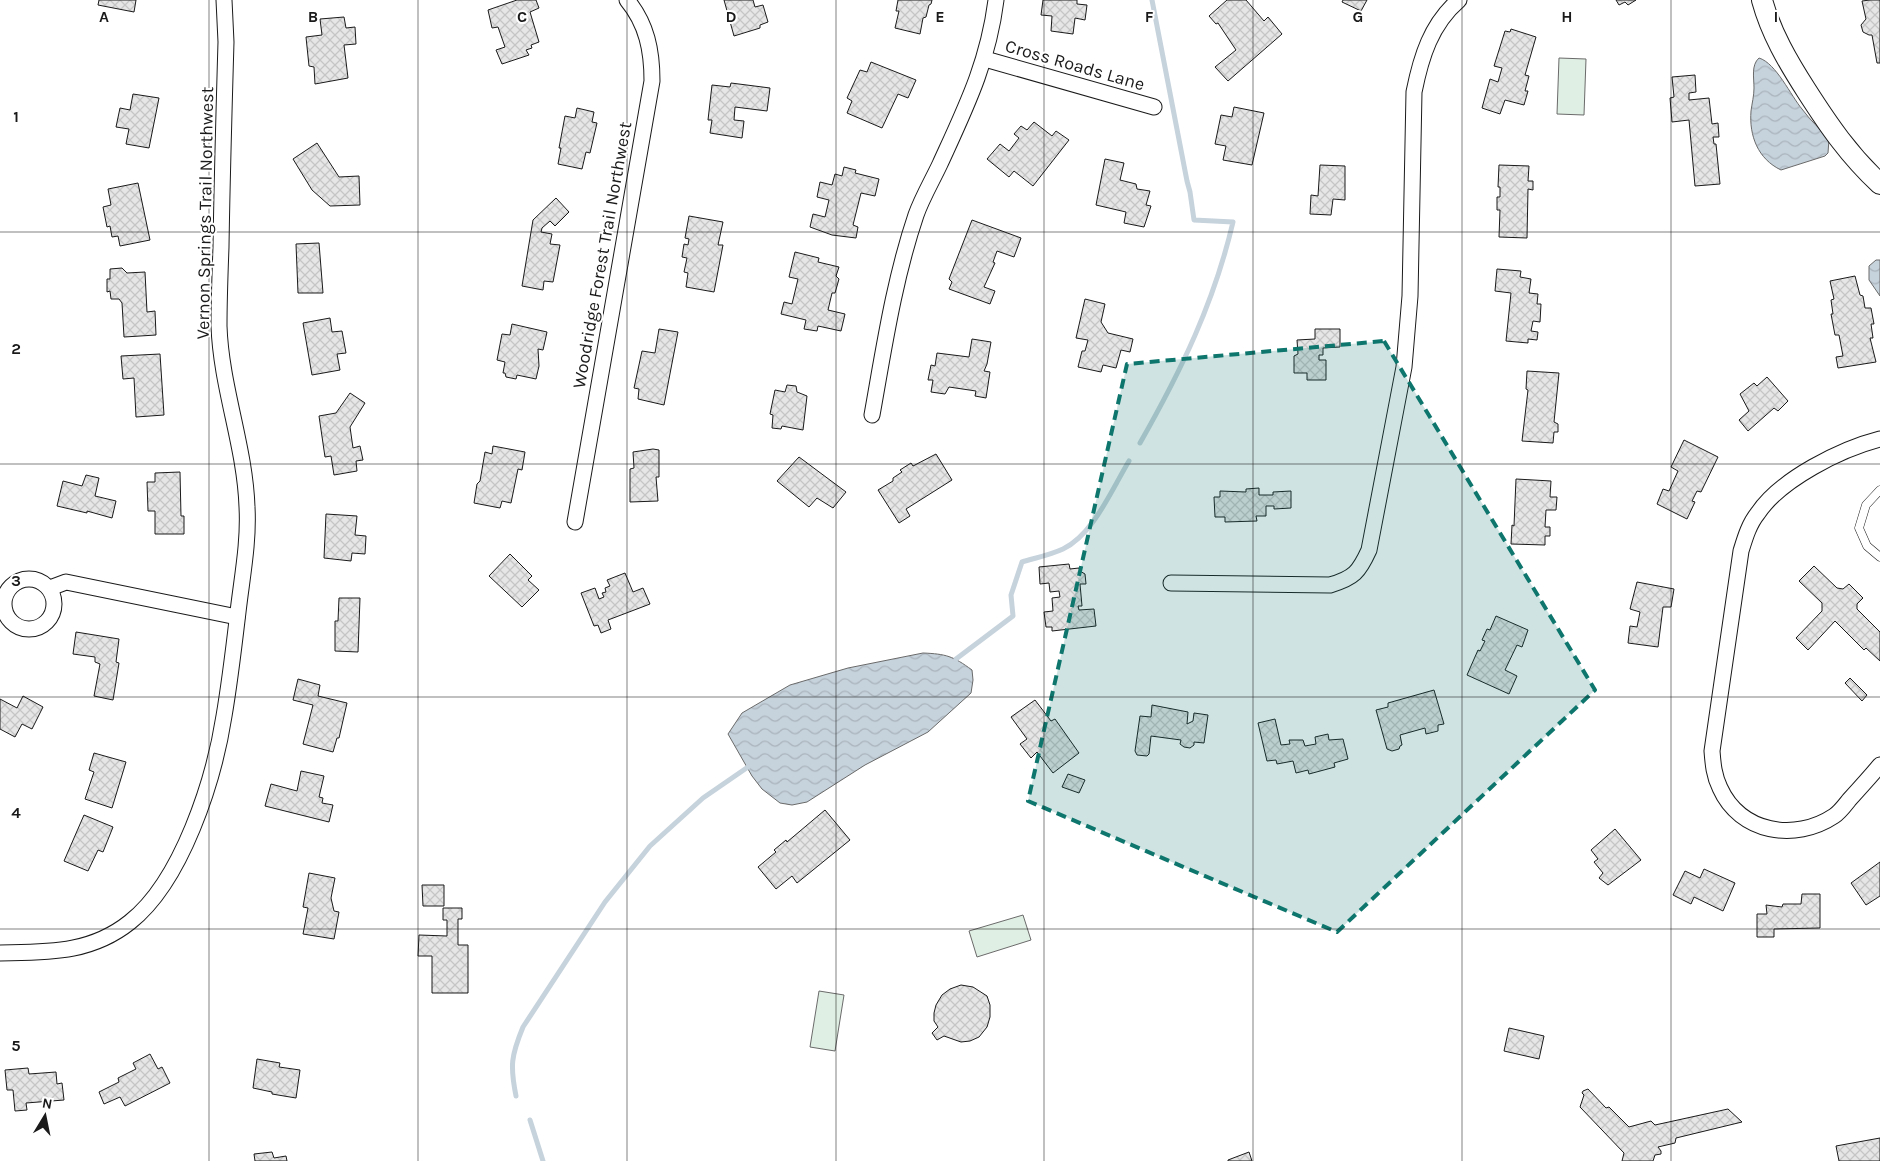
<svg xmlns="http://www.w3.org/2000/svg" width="1880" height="1161" font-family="Karla,sans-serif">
<defs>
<pattern id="water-waves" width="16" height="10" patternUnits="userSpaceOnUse" patternTransform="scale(1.25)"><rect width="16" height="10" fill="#c6d2dc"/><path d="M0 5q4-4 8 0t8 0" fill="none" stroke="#aab4bc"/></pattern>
<pattern id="building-cross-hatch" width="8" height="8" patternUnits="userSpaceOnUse" patternTransform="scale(1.25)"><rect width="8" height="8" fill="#e6e6e6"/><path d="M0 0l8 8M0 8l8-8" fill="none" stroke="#c5c5c5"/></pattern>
</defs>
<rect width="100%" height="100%" fill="#fff"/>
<g fill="#e0efe3" stroke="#6a6a6a">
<path d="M1559 58 1586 59 1584 115 1557 114Z"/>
<path d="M1023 915 1031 940 977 957 969 931Z"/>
<path d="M819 991 844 995 835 1051 810 1047Z"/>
</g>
<g fill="url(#water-waves)" stroke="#6a6a6a">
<path d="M1759 58C1776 63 1791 96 1802 109 1810 120 1820 129 1829 139L1828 153 1825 156 1781 170C1758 159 1749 136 1751 111 1752 103 1754 96 1754 88 1754 78 1751 65 1759 58Z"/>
<path d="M1876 260H1880V296L1869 280V266Z"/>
<path d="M923 653C946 654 953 656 972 670L973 680 971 693 928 732 865 765 807 802 792 805 780 803 762 789 752 776 728 734 742 713 790 685 848 668Z"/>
</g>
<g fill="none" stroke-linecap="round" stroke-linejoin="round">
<g stroke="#c6d2dc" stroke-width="5">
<path d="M1140 443C1181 371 1214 303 1233 222L1194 220 1190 192 1187 181 1152 0"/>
<path d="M956 659 1013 616 1011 595 1022 562C1035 558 1050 555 1063 549 1093 535 1112 489 1129 461"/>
<path d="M516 1096C510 1066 511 1056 523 1027L605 902 650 846 703 798 748 767"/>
<path d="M530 1120 543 1161"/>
</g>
</g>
<g fill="url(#building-cross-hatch)" stroke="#1a1a1a">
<path d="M99 0H136L134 12 98 5Z"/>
<path d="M517 0H536L539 8 530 12 539 42 531 45 532 48 526 50 529 55 502 64 496 50 505 47 498 27 492 28 488 10Z"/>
<path d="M724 0H753L755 7 763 5 768 22 760 25V28L734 36Z"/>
<path d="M898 0H932L931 4 929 5 926 17 923 18 920 34 895 28 899 11H896Z"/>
<path d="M1043 0H1077V4L1087 5 1085 20 1075 18 1073 34 1051 31 1052 16 1041 15Z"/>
<path d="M1227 0H1246L1264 21 1268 17 1282 34 1228 81 1215 67 1236 50 1218 23 1216 24 1209 16Z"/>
<path d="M1343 0H1367L1361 11 1342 2Z"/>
<path d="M1616 0H1636L1628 5 1625 2 1619 5Z"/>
<path d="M1870 0H1880V63H1877L1872 35H1869L1863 32 1861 25 1866 19 1862 1Z"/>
<path d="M344 17 346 28 355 27 356 44 344 45 348 78 315 84 314 67 309 66 306 37 322 35 320 19Z"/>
<path d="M1511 29 1536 37 1525 75 1529 76 1525 91H1528L1524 105 1505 100 1500 114 1482 108 1490 79 1498 82 1502 68 1494 66 1505 31 1510 32Z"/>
<path d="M871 62 916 80 908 98 898 94 882 128 847 113 852 101 847 98 860 70 867 72Z"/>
<path d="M1695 75 1696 92 1689 93V100L1709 98 1712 124 1718 123 1719 137H1713L1714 144H1716L1720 184 1695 186 1689 120 1672 122 1670 98 1674 97 1672 77Z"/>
<path d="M731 83 770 88 767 111 735 107 734 120 744 121 742 138 710 133 712 120H708L712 85 730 87Z"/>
<path d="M133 94 159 98 149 148 126 144 129 129 116 127 120 108 130 110Z"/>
<path d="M1234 107 1264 113 1252 165 1223 160 1226 146 1215 144 1221 115 1232 117Z"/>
<path d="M577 108 594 112 592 122 597 123 590 153 586 152 582 169 558 164 561 148H559L565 116 575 118Z"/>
<path d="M1034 122 1052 136 1056 131 1069 140 1033 186 1014 171 1009 177 987 159 1000 144 1009 151 1019 138 1014 134 1021 126 1027 130Z"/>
<path d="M317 143 339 177 359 176 360 205 330 206 312 190 293 159Z"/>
<path d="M1105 159 1124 163 1120 180 1136 184 1137 189 1150 191 1146 205 1151 206 1144 227 1124 223 1126 212 1096 205Z"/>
<path d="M1320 165 1345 166V200L1333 199 1331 215 1310 214 1311 195 1318 196Z"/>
<path d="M1499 165 1529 166 1528 181H1533V190L1528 189 1527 238 1499 237 1500 210H1497V197H1500V187H1498Z"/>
<path d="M844 167 856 170 855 173 879 179 875 196 861 193 853 225 858 227 856 238 832 235 810 227 813 214 825 217 829 200 817 197 820 182 832 185 835 174 842 176Z"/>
<path d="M138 183 150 240 120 246 118 236 112 237 110 226 107 227 103 207 111 205 108 189Z"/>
<path d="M556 198 569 212 555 226 550 221 542 228 541 232 552 234 550 244 560 245 553 282 544 281 543 290 522 286 533 220Z"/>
<path d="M689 216 723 222 718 245H723L714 292 686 287 688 273 684 272 687 258 682 257 684 244 688 245 689 239 685 238Z"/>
<path d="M972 220 1021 238 1014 257 997 251 993 262 995 263 984 287 995 291 990 304 949 289 952 282 949 279Z"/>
<path d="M319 243 323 293H298L296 244Z"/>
<path d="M795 252 819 258 818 262 839 267 836 276 839 279 835 293H832L828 310 845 314 841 331 818 326 817 331 804 329 806 320 781 314 784 302 792 304 798 279 789 277Z"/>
<path d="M122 268 127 273 145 272 147 312 155 311 156 335 124 337 122 303 119 299H111L110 291 107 292V279H110V269Z"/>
<path d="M1497 269 1521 271 1520 277 1531 279 1529 293 1538 294 1537 304H1541L1540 322 1533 321 1531 331 1538 332 1537 340 1528 339V343L1506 341 1511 293 1495 291Z"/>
<path d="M1855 276 1860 295 1863 296 1865 308H1871L1874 324H1871L1873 338H1870L1876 362 1838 368 1836 357 1843 356 1839 335H1835L1831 314H1833L1831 300 1834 299 1830 281Z"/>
<path d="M1085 299 1105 304 1101 322 1108 333 1133 339 1130 352 1121 350 1116 368 1103 365 1101 372 1078 367 1082 351H1085L1088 340 1076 338Z"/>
<path d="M330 318 332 332 342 331 346 353 337 354 340 370 312 375 303 323Z"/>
<path d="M512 324 547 332 543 350 538 349 539 366 536 379 517 375 516 379 506 377 505 373H503L505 362 497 360 502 334 510 335Z"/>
<path d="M659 329 678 332 664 405 638 399 639 389 634 388 642 351 655 353Z"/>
<path d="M1315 329H1340V347L1323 348V355H1319V360H1326V380H1307V373H1294V356L1298 354 1297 340 1315 339Z"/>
<path d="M972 339 991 342 987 364 984 371 990 372 986 398 975 396 976 391 949 387 945 394 931 392 933 380H928L931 365 935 366 937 353 969 357Z"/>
<path d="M160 354 164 415 136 417 134 378 123 379 121 356Z"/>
<path d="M1527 371 1559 373 1554 422 1558 424V432H1554L1553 443 1522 441 1528 390 1526 389Z"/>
<path d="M1767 377 1788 401 1778 411 1774 408 1748 431 1739 420 1749 411 1740 394 1754 383 1757 386Z"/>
<path d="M787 385 796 386 797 392 807 396 803 430 782 426 781 429 772 428 773 415 770 414 775 390 785 392Z"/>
<path d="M350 393 365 403 350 427 353 448 360 446 363 460 356 461 357 471 334 475 331 456 325 457 319 416 336 413Z"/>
<path d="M1684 440 1718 457 1701 492 1697 491 1692 501 1695 502 1687 519 1657 504 1663 489 1669 491 1678 471 1671 467Z"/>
<path d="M493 446 525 452 522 470 518 469 511 503 502 501 500 508 474 503 477 484 480 481 485 452 492 454Z"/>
<path d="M653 449 659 450V477H656L658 501 630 502V469L634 468 633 452Z"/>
<path d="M936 454 952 480 906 509 910 516 899 523 878 490 893 481V478L902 472 900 470 911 463 913 466Z"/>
<path d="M799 457 846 492 833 508 817 498 809 507 777 481Z"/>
<path d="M180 472 181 516H184V534H155V511H148L147 482H155V473Z"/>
<path d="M86 475 99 478 95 496 116 501 112 518 87 511V513L57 506 63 481 82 486Z"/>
<path d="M1516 479 1551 481 1550 497H1557L1556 510H1546L1545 527H1550V536H1545V545L1511 544 1512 525 1514 526Z"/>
<path d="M1259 488V495H1273V492L1291 491V508L1274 509V506H1266V516H1256L1257 521 1225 522V517H1215L1214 497H1220V491L1246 492V489Z"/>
<path d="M326 514 357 516 355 535 366 536 365 554 352 553 351 561 324 558Z"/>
<path d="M510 554 532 576 528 580 539 590 522 607 489 576Z"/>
<path d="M1069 564 1070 569 1079 568 1080 571 1085 574 1086 584H1080L1082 606H1078L1079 610 1094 609 1096 626 1052 631V627H1046L1044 612 1053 611 1052 598 1060 597 1059 591 1050 592 1049 583 1040 584 1039 567Z"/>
<path d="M1814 566 1837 588 1843 589 1849 584 1863 598 1857 604V609L1880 632V661L1866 648 1864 650 1835 621 1808 650 1796 638 1822 611V603L1799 581Z"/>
<path d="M625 573 633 592 643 588 650 604 608 620 611 629 601 633 598 625 594 626 581 593 595 588 599 599 604 597 602 593 606 592 605 588 610 586 607 580Z"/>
<path d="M1637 582 1674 589 1671 607H1663L1658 647 1628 643 1630 626 1637 627 1640 612 1630 609Z"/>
<path d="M339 598H360L358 652 335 651V621H338Z"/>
<path d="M1496 616 1528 630 1522 647 1517 645 1505 670 1517 676 1509 694 1467 675 1478 650 1480 651 1485 641 1482 640 1487 629 1490 630Z"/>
<path d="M76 632 119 639 116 662 119 663 113 700 94 696 100 664 95 662V657L73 654Z"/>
<path d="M1850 678 1867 695 1862 701 1845 683Z"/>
<path d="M298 679 320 685 318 696 347 703 339 738H337L333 752 303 744 313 705 293 700Z"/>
<path d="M1434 690 1444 724 1438 725V731L1426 734 1425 728 1400 735 1402 745 1400 746 1399 749 1392 751 1387 749 1376 710 1388 707V703Z"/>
<path d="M23 696 43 707 32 729 22 724 15 737 0 729V699L17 708Z"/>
<path d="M1035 700 1051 721 1055 719 1079 753 1053 773 1037 752 1031 758 1020 744 1027 739 1011 717Z"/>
<path d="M1152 705 1188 712 1187 724 1193 721 1194 713 1208 715 1204 743 1194 742V745L1190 748 1184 747 1180 744 1181 740 1151 736 1149 754 1147 756 1137 755 1135 751 1140 716 1151 717Z"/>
<path d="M1275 719 1281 745 1290 744 1289 740H1303L1305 746 1316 744 1315 737 1328 734 1329 740 1343 739 1348 759 1334 763 1335 767 1309 774 1308 770 1296 773 1293 761 1277 764 1276 760 1267 761 1258 723Z"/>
<path d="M94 753 126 762 112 808 85 799 94 772 89 770Z"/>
<path d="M301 771 324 776 319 797 323 798 322 803 333 805 329 822 265 806 271 784 297 791Z"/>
<path d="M1068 774 1085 780 1079 793 1062 787Z"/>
<path d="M825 810 850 840 797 883 792 876 776 889 758 867 776 852 774 850 786 840 787 842Z"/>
<path d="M84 815 113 827 103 852 98 850 88 871 64 861Z"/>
<path d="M1615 829 1641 860 1608 885 1599 878 1603 873 1594 862 1598 859 1591 850Z"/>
<path d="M1880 862V896L1866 905 1851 883Z"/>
<path d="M1704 869 1735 883 1723 911 1694 897 1691 904 1673 895 1685 871 1700 878Z"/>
<path d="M309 873 335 878 331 898 334 911 339 912 334 939 303 934 308 908 303 907Z"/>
<path d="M422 885H444V906H423Z"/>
<path d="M1802 894H1820V928L1774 929V937H1757V914H1767L1766 905 1782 907 1783 904H1801Z"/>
<path d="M443 908H462V919H458V945H468V993H432V956H418L419 935 447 936V920H443Z"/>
<path d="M961 985 973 987 987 996 990 1005V1017L987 1027 979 1037 970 1041 961 1042 944 1036 937 1040 932 1033 938 1027 934 1021V1013L936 1005 942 995 950 989Z"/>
<path d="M1509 1028 1544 1036 1539 1059 1504 1051Z"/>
<path d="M150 1054 158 1069 162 1067 170 1083 125 1106 120 1097 104 1104 99 1092 119 1082 118 1078 136 1069 133 1063Z"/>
<path d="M257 1059 280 1063 279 1067 300 1070 296 1098 272 1094V1092L253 1088Z"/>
<path d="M28 1068 29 1074 56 1072 57 1084 62 1083 64 1100 26 1103 27 1110 15 1111 13 1090H7L5 1070Z"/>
<path d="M1588 1089 1606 1108 1609 1107 1629 1127 1651 1121 1655 1125 1728 1109 1742 1122 1676 1138 1675 1143 1658 1147 1661 1151V1154L1655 1155 1653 1161H1622L1624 1153 1580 1107 1584 1095 1582 1093 1583 1091Z"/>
<path d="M1880 1138V1161H1839L1836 1146Z"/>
<path d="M272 1152 274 1158 286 1156 287 1161H255L254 1154Z"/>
<path d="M1249 1152 1252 1161H1228V1160Z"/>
</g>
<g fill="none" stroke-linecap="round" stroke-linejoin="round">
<defs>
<path id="lane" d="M1880 490 1866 505 1859 528 1867 546 1880 557"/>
<g id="street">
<path d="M985 59 1154 107"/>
<path d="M872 415C884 348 894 280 916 215 922 198 932 181 940 164 966 107 988 63 996 0"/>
<path d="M1880 439C1841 449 1781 479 1758 513 1749 524 1745 538 1741 551L1712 751C1713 764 1714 776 1720 788 1740 833 1795 842 1834 816 1840 812 1845 805 1849 800 1860 788 1870 777 1880 765"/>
<path d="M575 522 652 81C652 51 647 24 627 0"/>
<circle cx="29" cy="604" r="25"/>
<path d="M1171 583 1330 585C1354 578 1359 572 1369 550L1404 367 1410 296 1414 92C1421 57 1431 24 1459 0"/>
<path d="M50 588 66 582 237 617"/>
<path d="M0 953C47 952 90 954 130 922 182 881 214 780 224 716 230 681 234 646 238 612 242 577 249 542 247 507 245 446 221 387 219 326 219 300 220 273 221 247 222 179 224 111 226 42L224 0"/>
</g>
<path id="secondary" d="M1762 0C1771 33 1788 62 1806 90 1829 126 1849 155 1880 184"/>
</defs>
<use href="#lane" stroke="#1a1a1a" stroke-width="9"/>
<use href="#street" stroke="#1a1a1a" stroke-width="17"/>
<use href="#secondary" stroke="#1a1a1a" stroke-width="22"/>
<use href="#lane" stroke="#fff" stroke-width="8"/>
<use href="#street" stroke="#fff" stroke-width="15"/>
<use href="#secondary" stroke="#fff" stroke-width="20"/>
</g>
<path fill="#0f766e" fill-opacity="0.2" stroke="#0f766e" stroke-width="4" stroke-dasharray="10 6" stroke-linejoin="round" d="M1384 341 1595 690 1337 932 1028 801 1127 364Z"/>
<path fill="none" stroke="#1a1a1a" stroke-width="1" stroke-opacity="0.55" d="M209 0V1161M418 0V1161M627 0V1161M836 0V1161M1044 0V1161M1253 0V1161M1462 0V1161M1671 0V1161M0 232H1880M0 464H1880M0 697H1880M0 929H1880"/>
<g text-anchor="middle" stroke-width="4" stroke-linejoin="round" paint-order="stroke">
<g font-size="18" fill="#1a1a1a" stroke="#fff">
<text transform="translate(1075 65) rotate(16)" y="6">Cross Roads Lane</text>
<text transform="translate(205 213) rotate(-89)" y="6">Vernon Springs Trail Northwest</text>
<text transform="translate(602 255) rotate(-80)" y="6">Woodridge Forest Trail Northwest</text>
</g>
</g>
<g font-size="16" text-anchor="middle" font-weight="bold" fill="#1a1a1a" stroke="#fff" stroke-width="4" stroke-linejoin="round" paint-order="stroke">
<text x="104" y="22">A</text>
<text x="313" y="22">B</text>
<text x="522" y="22">C</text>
<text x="731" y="22">D</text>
<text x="940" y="22">E</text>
<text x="1149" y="22">F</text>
<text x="1358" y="22">G</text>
<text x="1567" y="22">H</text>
<text x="1776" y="22">I</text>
<text x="16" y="122">1</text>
<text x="16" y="354">2</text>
<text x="16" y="586">3</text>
<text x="16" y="818">4</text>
<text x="16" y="1051">5</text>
</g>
<g transform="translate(45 1116) rotate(10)" stroke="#ffffff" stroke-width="4" paint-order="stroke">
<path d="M0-4L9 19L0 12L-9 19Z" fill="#1a1a1a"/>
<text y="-8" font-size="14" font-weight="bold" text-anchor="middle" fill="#1a1a1a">N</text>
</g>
</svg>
